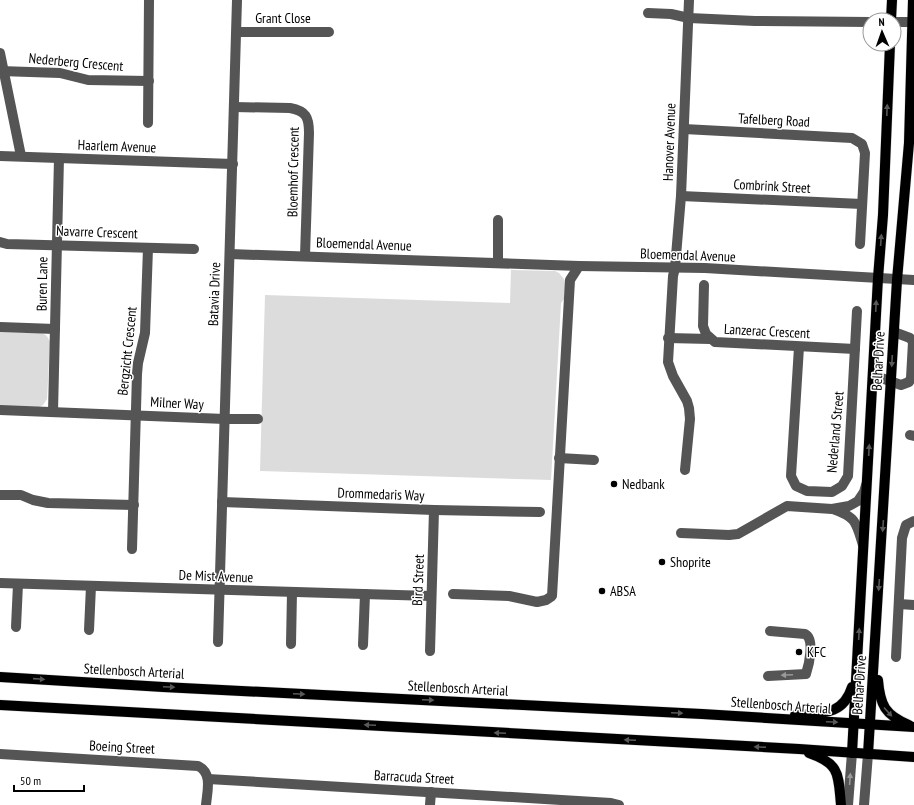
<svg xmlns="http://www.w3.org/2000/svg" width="914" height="805" font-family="'PT Sans Narrow',sans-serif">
<rect width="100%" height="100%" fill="#fff"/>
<g fill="#dcdcdc">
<path d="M511 270 555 271 559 273 564 279 566 283 564 299 561 303 551 480 260 471 265 295 510 303Z"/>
<path d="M0 332 41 333C46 334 48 337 50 342L47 399 43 405 39 407 0 406Z"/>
</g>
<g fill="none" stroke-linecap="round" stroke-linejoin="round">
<defs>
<g id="major">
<path d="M891 20 892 0"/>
<path d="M0 677 163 687 702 714 914 727"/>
<path d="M878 680C880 705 885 715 909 725"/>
<path d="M0 705 799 749 914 757"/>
<path d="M795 715C821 713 843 716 852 687"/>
<path d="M809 753C841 764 838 775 841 805"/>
<path d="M852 753 878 278 883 215 890 44"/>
<path d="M868 754 897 280 909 143 913 0"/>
</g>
</defs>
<use href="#major" stroke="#dbdbdb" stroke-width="11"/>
<g stroke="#555" stroke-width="10">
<path d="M648 13 671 14 689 18 755 21 870 22"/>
<path d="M894 22H913"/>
<path d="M237 32H329"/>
<path d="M0 53 21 156"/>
<path d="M0 71 60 73 88 80 149 81"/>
<path d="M234 107 290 108C306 111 309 117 309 133L305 256"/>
<path d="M148 123 149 0"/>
<path d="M684 129 852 138 862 144 865 153 860 244"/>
<path d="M0 156 233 164"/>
<path d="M681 196 862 204"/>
<path d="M0 242 7 244 194 249"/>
<path d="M230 254 579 266 705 268 914 280"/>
<path d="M498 262V220"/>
<path d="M704 285 703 326 706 334 715 342 855 349"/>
<path d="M0 327 55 329"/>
<path d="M668 338 710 339"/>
<path d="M799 347 791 476 796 486 807 491 832 492 842 486 848 476 857 311"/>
<path d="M873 375 901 385 909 382 911 378 913 342 910 338 894 332"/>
<path d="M0 410 225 419H258"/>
<path d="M53 412 59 158"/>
<path d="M910 435 914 436"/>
<path d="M559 458 594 460"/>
<path d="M685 470 690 419 689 408 687 401 673 376 668 362 673 276 675 268 681 196 689 0"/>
<path d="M0 495H21L33 500 48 503 134 505"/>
<path d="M222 502 434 510 540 512"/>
<path d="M833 509C856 517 856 522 863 545"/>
<path d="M681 533 729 535 738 534 787 506 832 509 849 506 858 501 864 492 866 485"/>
<path d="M132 549 137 374 138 363 145 333 148 248"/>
<path d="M0 583 431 596"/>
<path d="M453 594 509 596 537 602 546 600 552 596 570 280 579 266"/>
<path d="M899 604 914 605"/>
<path d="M16 627 18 584"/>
<path d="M89 630 91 586"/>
<path d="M218 642 237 0"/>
<path d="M291 644 292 592"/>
<path d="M363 645 365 594"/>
<path d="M430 651 434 510"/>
<path d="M896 657 902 538 906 525 914 521"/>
<path d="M768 676 806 674C809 665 815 639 805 634L770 631"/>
<path d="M0 754 198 766C213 773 207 792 206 805"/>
<path d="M208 779 611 803 619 805"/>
<path d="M430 805 431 792"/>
<path d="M848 805 852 753"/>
<path d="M864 805 868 754"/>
</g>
<use href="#major" stroke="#000" stroke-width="10"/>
</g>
<defs><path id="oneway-solid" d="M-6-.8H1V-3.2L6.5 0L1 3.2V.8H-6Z"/></defs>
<g fill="#595959">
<use href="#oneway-solid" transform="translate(887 110) rotate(-88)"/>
<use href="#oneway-solid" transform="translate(881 240) rotate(-86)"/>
<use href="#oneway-solid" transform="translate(876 306) rotate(-87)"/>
<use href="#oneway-solid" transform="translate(892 361) rotate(93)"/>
<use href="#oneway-solid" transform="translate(869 450) rotate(-87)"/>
<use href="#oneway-solid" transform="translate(883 526) rotate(94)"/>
<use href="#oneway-solid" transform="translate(879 585) rotate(94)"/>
<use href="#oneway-solid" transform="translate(859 634) rotate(-87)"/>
<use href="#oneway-solid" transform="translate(39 679) rotate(4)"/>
<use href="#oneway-solid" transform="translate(169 687) rotate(3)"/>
<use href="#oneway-solid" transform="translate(299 694) rotate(3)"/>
<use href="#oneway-solid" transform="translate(428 700) rotate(3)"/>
<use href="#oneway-solid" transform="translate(888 712) rotate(48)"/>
<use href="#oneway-solid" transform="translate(677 713) rotate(3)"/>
<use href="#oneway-solid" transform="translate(832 722) rotate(3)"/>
<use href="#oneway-solid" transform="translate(370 725) rotate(-177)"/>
<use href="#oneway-solid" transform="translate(500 733) rotate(-177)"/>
<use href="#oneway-solid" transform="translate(630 740) rotate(-177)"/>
<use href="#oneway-solid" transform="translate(760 747) rotate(-177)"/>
</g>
<g fill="#999">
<use href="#oneway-solid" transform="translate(787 675) rotate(178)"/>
<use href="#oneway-solid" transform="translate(850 779) rotate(-86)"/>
</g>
<g fill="#000" stroke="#fff" stroke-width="1.5">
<circle cx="614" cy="484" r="4"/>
<circle cx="662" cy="562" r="4"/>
<circle cx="602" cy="591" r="4"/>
<circle cx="799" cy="652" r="4"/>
</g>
<g text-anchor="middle" stroke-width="3" stroke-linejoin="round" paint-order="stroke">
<g font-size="14" fill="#000" stroke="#fff">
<text x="283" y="23">Grant Close</text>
<text transform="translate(76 62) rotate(5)" y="5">Nederberg Crescent</text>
<text transform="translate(774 120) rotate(3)" y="5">Tafelberg Road</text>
<text transform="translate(669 142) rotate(-88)" y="5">Hanover Avenue</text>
<text transform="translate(117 146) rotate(2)" y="5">Haarlem Avenue</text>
<text transform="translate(293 172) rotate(-89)" y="5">Bloemhof Crescent</text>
<text transform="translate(772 186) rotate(3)" y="5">Combrink Street</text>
<text transform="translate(97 232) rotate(2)" y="5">Navarre Crescent</text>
<text transform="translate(364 244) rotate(2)" y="5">Bloemendal Avenue</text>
<text transform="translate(688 255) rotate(2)" y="5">Bloemendal Avenue</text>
<text transform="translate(42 284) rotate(-89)" y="5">Buren Lane</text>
<text transform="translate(214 294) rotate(-88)" y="5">Batavia Drive</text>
<text transform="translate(767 331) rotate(3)" y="5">Lanzerac Crescent</text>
<text transform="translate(127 351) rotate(-84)" y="5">Bergzicht Crescent</text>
<text transform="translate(878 361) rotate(-87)" y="5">Belhar Drive</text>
<text transform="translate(177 403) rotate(3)" y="5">Milner Way</text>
<text transform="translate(835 432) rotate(-85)" y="5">Nederland Street</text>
<text transform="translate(381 494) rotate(2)" y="5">Drommedaris Way</text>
<text transform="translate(216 576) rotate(2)" y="5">De Mist Avenue</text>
<text transform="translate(418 580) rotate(-88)" y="5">Bird Street</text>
<text transform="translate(134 671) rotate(3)" y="5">Stellenbosch Arterial</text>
<text transform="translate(859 685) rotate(-86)" y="5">Belhar Drive</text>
<text transform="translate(458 688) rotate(3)" y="5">Stellenbosch Arterial</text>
<text transform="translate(781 705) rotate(4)" y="5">Stellenbosch Arterial</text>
<text transform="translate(122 747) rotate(3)" y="5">Boeing Street</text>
<text transform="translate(414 777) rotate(3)" y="5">Barracuda Street</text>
</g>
<g font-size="14" fill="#000" stroke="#fff" text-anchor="start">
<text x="622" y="489">Nedbank</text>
<text x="670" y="567">Shoprite</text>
<text x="610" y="596">ABSA</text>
<text x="807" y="657">KFC</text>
</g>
</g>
<g transform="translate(882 32) rotate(358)"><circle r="19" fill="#ffffff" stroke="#999999"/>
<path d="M0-3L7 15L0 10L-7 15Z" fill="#000000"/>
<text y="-6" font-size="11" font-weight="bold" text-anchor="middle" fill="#000000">N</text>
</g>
<path d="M14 785v6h70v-6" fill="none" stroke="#000000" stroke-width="2"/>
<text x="20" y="785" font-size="12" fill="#000000" stroke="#ffffff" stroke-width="3" paint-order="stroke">50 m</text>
</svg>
